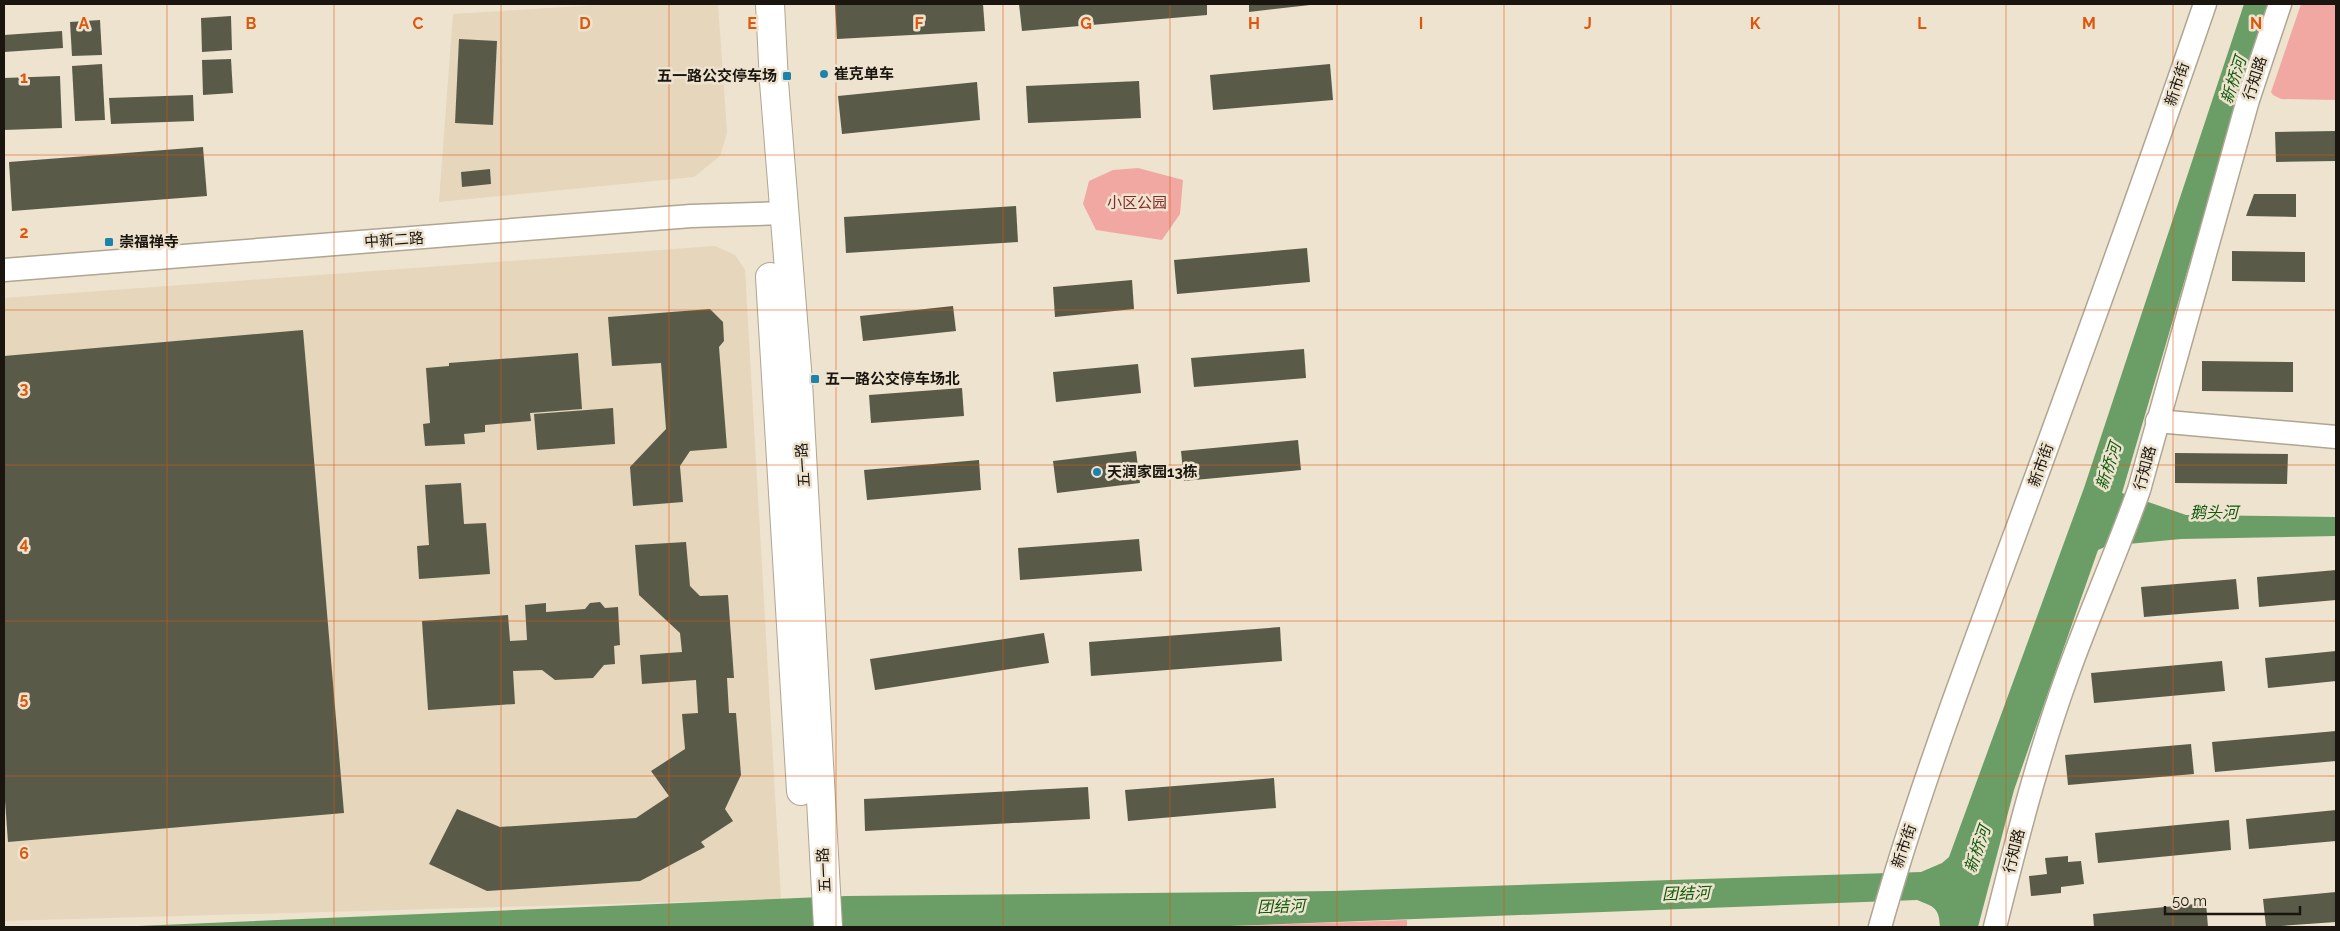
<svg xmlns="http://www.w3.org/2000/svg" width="2340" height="931" font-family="Raleway,'Noto Sans SC',sans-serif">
<rect width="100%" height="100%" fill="#eee3cf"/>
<g fill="#e5d6bc">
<path d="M615 4H718L727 133 720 156 694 177 439 202 453 14Z"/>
<path d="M715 246 735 255 745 270 781 899 4 921V298Z"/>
</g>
<g fill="#f1a8a3">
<path d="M2301 4H2336V100L2281 99 2273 95 2271 92Z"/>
<path d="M1138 168 1183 180 1180 214 1162 240 1096 230 1083 204 1089 181 1113 170Z"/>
<path d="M1407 920V927H1204Z"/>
</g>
<path fill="#6b9e66" d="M2244 4H2269L2220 160 2122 493 2186 515 2336 517V536L2181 539 2107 546 2098 550 2014 790 1978 927H1940C1939 908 1935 907 1917 900L1204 927H114L846 896 1333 891 1921 872 1942 863 1949 857 2084 488Z"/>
<g fill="#595b48">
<path d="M835 4H983L985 31 837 39Z"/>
<path d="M1019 4H1207V15L1022 31Z"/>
<path d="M1249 4H1310V5L1249 12Z"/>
<path d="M231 16 232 50 202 52 201 18Z"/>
<path d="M100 20 102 55 72 56 70 22Z"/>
<path d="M62 31 63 48 4 52V35Z"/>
<path d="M459 39 497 41 493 125 455 123Z"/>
<path d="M231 59 233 93 203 95 202 60Z"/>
<path d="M102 64 105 120 75 121 72 66Z"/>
<path d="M1330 64 1333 100 1213 110 1210 75Z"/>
<path d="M60 76 62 128 4 130V78Z"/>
<path d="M1139 81 1141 118 1028 123 1026 86Z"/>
<path d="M977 82 980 120 842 134 838 96Z"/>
<path d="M193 95 194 121 111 124 109 98Z"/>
<path d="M2336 131V161L2276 162 2275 132Z"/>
<path d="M203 147 207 196 12 211 9 162Z"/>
<path d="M490 169 491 184 462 187 461 172Z"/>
<path d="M2254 194H2296V217L2246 216Z"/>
<path d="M1016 206 1018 242 846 253 844 217Z"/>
<path d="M1307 248 1310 282 1177 294 1174 260Z"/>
<path d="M2232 251 2305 252V282L2232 281Z"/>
<path d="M1132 280 1134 309 1055 317 1053 287Z"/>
<path d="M953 306 956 331 863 341 860 316Z"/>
<path d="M710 309 723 322 724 341 719 347 727 448 690 451 680 466 683 502 633 506 630 467 666 429 661 363 612 366 608 317Z"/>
<path d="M303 330 344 813 8 842 4 787V356Z"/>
<path d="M1304 349 1306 378 1194 387 1191 358Z"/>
<path d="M578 353 582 409 530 413 531 421 485 425V432L464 434 465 444 425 446 423 424 430 423 426 368 449 366V363Z"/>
<path d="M2202 361 2293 362V392L2202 391Z"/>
<path d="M1138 364 1141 393 1056 402 1053 372Z"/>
<path d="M962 388 964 416 871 423 869 395Z"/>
<path d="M613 408 615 444 537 450 534 414Z"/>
<path d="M1298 440 1301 470 1184 481 1181 451Z"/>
<path d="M1136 451 1140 483 1057 493 1053 461Z"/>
<path d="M2175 453 2288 454 2287 484 2175 483Z"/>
<path d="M979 460 981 490 867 500 864 470Z"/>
<path d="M461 483 464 524 486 523 490 574 419 579 417 546 429 545 425 485Z"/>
<path d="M1139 539 1142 571 1020 580 1018 548Z"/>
<path d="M686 542 690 586 700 596 728 595 734 678H727L729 713H736L741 775 725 809 733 821 701 842 705 847 640 881 487 891 429 864 457 809 500 827 636 818 669 796 651 771 685 749 682 714 698 713 696 680 642 684 640 655 682 652 680 633 639 595 635 545Z"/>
<path d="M2336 570V600L2259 607 2257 577Z"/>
<path d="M2236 579 2239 609 2144 617 2141 587Z"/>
<path d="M600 602 605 608 618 607 620 645 614 646 615 664 604 665 593 678 555 680 542 670 513 671 515 704 428 710 422 621 508 615 510 641 527 640 525 605 546 603V612L585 609 590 603Z"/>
<path d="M1280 627 1282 661 1091 676 1089 642Z"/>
<path d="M1044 633 1049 663 875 690 870 659Z"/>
<path d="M2336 651V681L2268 688 2265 658Z"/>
<path d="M2222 661 2225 691 2094 703 2091 673Z"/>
<path d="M2336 731V761L2215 772 2212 742Z"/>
<path d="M2191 744 2194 774 2068 785 2065 755Z"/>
<path d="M1274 778 1276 808 1128 821 1125 790Z"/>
<path d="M1088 787 1090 819 865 831 864 799Z"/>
<path d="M2336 810V841L2249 849 2246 819Z"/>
<path d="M2229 820 2231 850 2098 863 2095 833Z"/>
<path d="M2068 856V862L2081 861 2084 884 2061 887V893L2031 896 2029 876 2047 874 2045 858Z"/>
<path d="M2336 892V922L2266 927 2263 899Z"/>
<path d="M2206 903 2208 927H2094L2093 914Z"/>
</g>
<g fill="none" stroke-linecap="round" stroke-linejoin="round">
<defs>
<g id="minor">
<path d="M4 270 691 216 785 213"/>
<path d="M2157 421 2336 437"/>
<path d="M1880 927C1919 788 1971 653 2021 518 2084 347 2146 176 2205 4"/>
<path d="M1995 927C2016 843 2037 759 2067 676 2089 614 2117 552 2139 490L2248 100 2280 4"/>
</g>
<g id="major">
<path d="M770 4 774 82 798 382 828 927"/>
<path d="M770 277 801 791"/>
</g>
</defs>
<use href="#minor" stroke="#afa592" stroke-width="25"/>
<use href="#major" stroke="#afa592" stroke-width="30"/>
<use href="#minor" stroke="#fff" stroke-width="22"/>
<use href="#major" stroke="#fff" stroke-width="28"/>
</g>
<path fill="none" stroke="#de560c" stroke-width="1" stroke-opacity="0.55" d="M167 4V927M334 4V927M501 4V927M669 4V927M836 4V927M1003 4V927M1170 4V927M1337 4V927M1504 4V927M1671 4V927M1839 4V927M2006 4V927M2173 4V927M4 155H2336M4 310H2336M4 465H2336M4 621H2336M4 776H2336"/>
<g fill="#1d83ad" stroke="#eee3cf" stroke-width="2">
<circle cx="824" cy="74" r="5"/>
<rect x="782" y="71" width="10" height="10" rx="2.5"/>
<rect x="104" y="237" width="10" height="10" rx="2.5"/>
<rect x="810" y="374" width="10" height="10" rx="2.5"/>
<circle cx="1097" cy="472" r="5"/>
</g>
<g text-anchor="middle" stroke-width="5" stroke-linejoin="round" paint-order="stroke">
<g font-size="15" font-weight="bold" fill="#1a160f" stroke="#eee3cf" text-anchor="start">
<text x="834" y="79">崔克单车</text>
<text x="777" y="81" text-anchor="end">五一路公交停车场</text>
<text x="119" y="247">崇福禅寺</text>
<text x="825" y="384">五一路公交停车场北</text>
<text x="1107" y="477">天润家园13栋</text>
</g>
<g font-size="15" fill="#1a160f" stroke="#eee3cf">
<text transform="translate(2255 78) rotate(-72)" y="5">行知路</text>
<text transform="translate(2177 84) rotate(-71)" y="5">新市街</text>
<text transform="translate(394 240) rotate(-4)" y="5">中新二路</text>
<text transform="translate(803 465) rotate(-94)" y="5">五一路</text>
<text transform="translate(2041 465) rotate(-70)" y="5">新市街</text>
<text transform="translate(2145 468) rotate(-75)" y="5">行知路</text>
<text transform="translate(1904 846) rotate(-71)" y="5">新市街</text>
<text transform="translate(2014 851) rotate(-76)" y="5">行知路</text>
<text transform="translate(824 870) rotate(-93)" y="5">五一路</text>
</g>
<g font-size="15" fill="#862729" stroke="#eee3cf">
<text x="1137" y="208">小区公园</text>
</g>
<g font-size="16" font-style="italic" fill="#105a0c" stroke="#eee3cf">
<text transform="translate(2233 80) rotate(-72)" y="6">新桥河</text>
<text transform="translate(2108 466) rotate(-72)" y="6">新桥河</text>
<text x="2214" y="518">鹅头河</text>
<text transform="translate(1977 849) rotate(-71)" y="6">新桥河</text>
<text transform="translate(1686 893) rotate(-2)" y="6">团结河</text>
<text transform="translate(1281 906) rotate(-2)" y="6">团结河</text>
</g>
</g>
<g font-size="16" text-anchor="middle" font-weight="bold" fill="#de560c" stroke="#eee3cf" stroke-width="5" stroke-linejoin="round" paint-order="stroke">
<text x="84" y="29">A</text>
<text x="251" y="29">B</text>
<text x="418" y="29">C</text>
<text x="585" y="29">D</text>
<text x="752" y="29">E</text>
<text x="919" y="29">F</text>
<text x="1086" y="29">G</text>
<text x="1254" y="29">H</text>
<text x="1421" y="29">I</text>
<text x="1588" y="29">J</text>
<text x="1755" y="29">K</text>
<text x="1922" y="29">L</text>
<text x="2089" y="29">M</text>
<text x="2256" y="29">N</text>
<text x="24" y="83">1</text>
<text x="24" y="238">2</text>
<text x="24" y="394">3</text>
<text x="24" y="549">4</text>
<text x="24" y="704">5</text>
<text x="24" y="859">6</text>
</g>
<rect width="2340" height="931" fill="none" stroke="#1a160f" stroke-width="10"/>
<path d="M2165 906v8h135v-8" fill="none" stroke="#1a160f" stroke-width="2.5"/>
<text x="2172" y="906" font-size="15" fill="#1a160f" stroke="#eee3cf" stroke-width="4" paint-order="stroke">50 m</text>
</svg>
